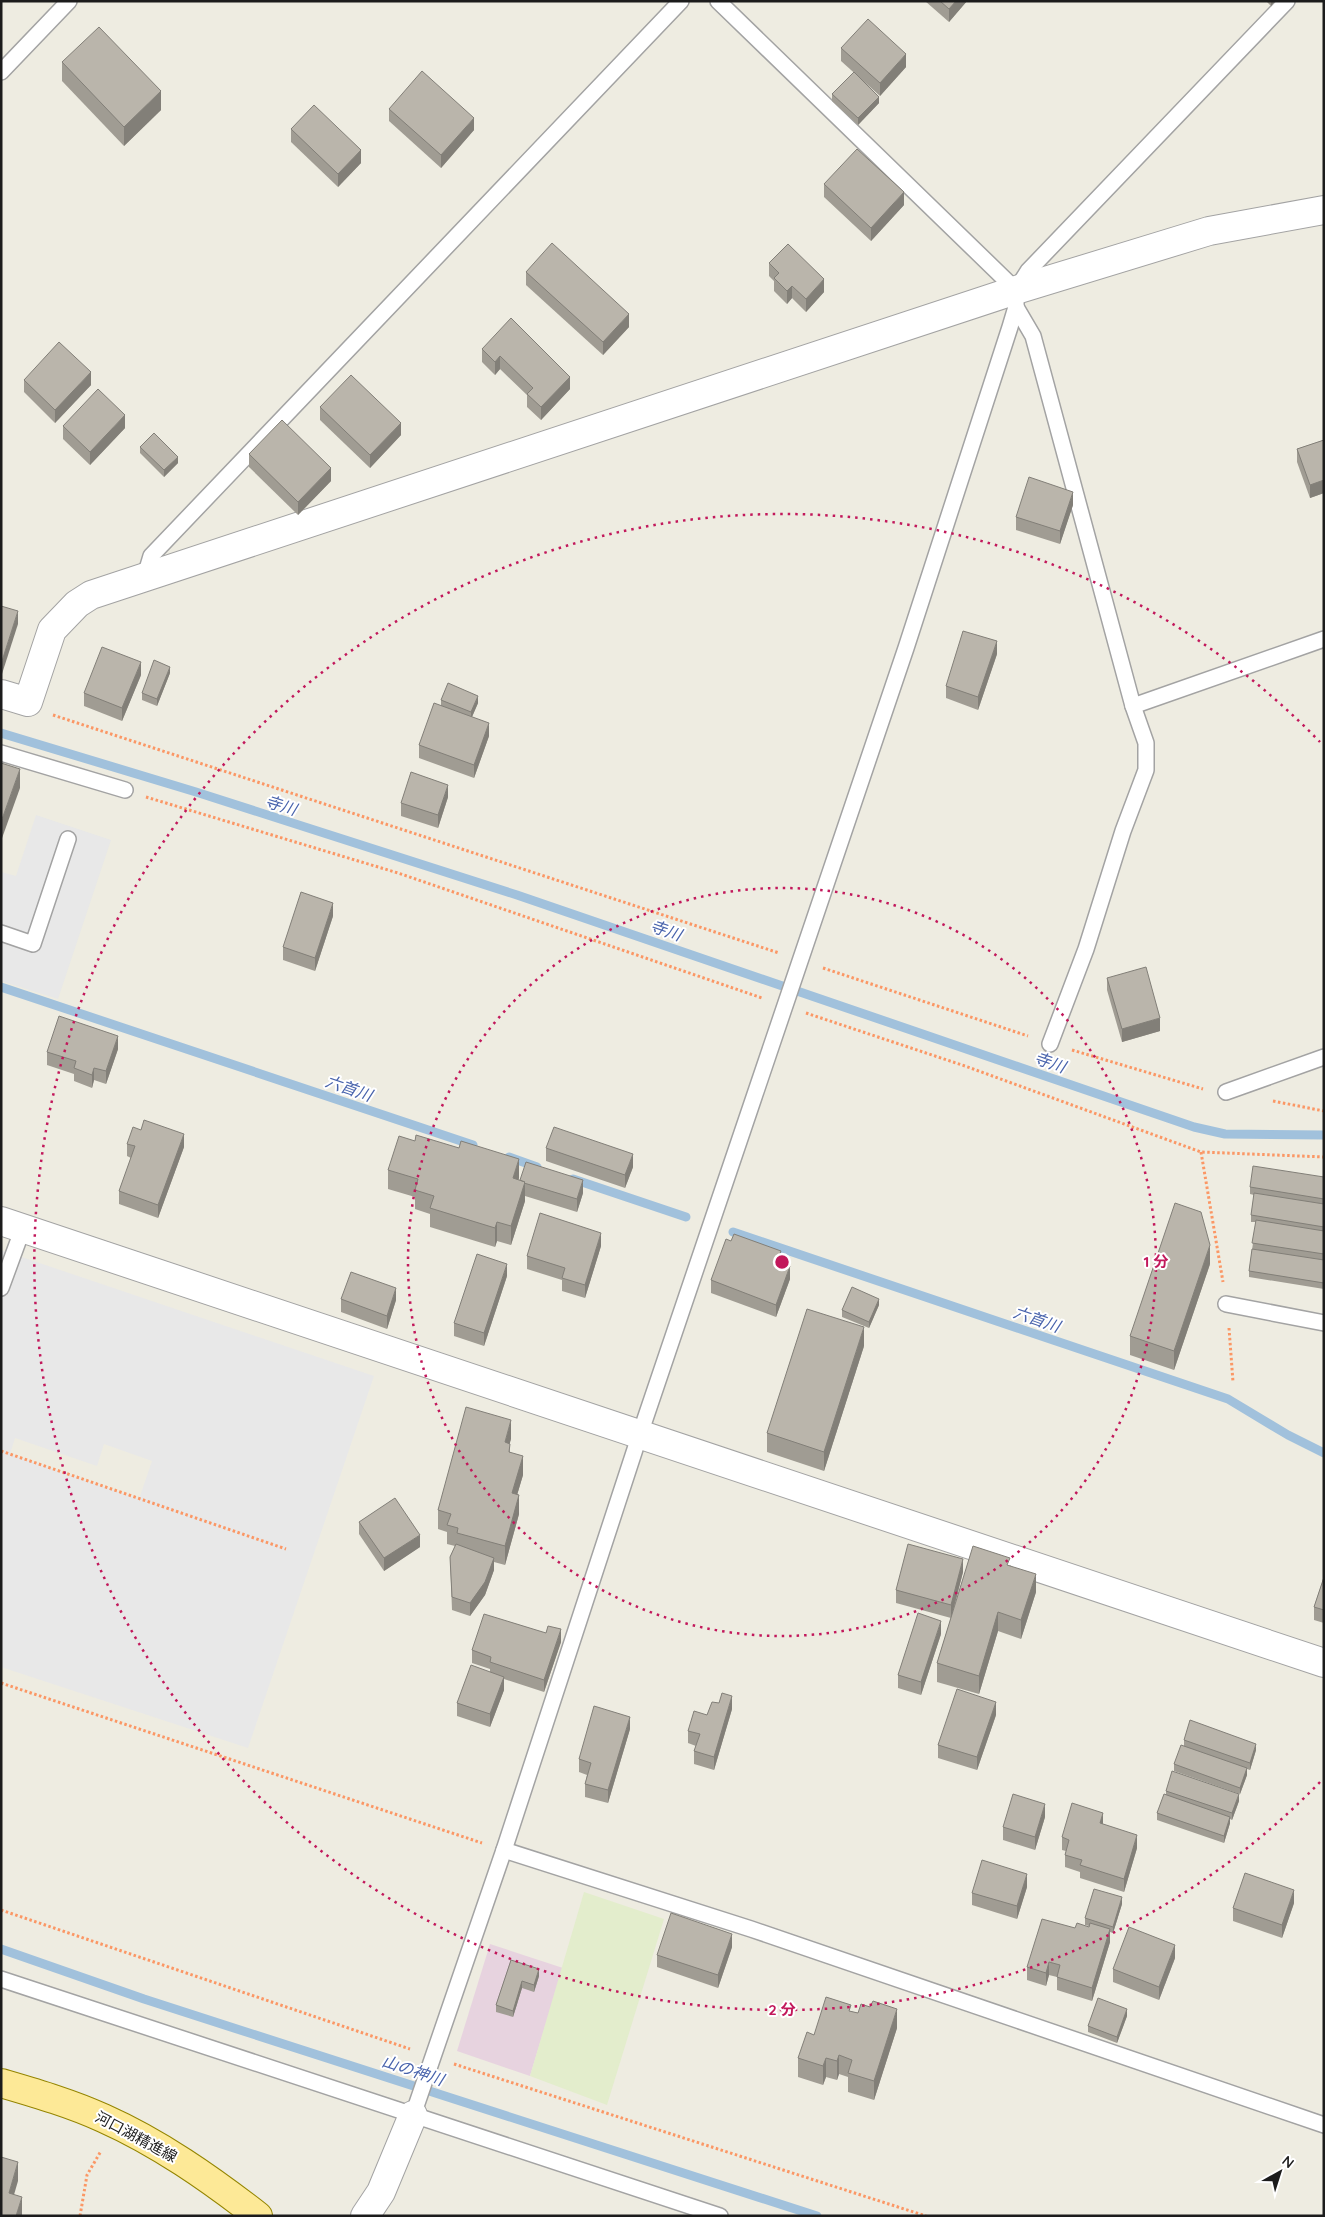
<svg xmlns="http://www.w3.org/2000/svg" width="1325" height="2217" font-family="Quicksand,'Noto Sans JP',sans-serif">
<rect width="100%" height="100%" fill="#eeece1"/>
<path fill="#e7d3df" d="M490 1944 563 1968 530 2076 457 2051Z"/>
<path fill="#e3edcc" d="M584 1892 664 1919 607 2105 530 2076Z"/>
<g fill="#e8e8e8" fill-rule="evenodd">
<path d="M36 815 111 840 58 999 1 981V872L16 876Z"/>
<path d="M1 1250 374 1376 248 1748 1 1667ZM15 1438 97 1466 104 1444 152 1461 139 1499 10 1454Z"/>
</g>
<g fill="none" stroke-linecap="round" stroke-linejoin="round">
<g stroke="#a1c1dc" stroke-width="9">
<path d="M1 733 196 792 517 895 1194 1127 1225 1134 1324 1135"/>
<path d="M1 987 473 1145"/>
<path d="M509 1157 537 1167"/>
<path d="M573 1179 686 1217"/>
<path d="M733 1232 1228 1399 1288 1435 1324 1453"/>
<path d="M1 1949 144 1999 817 2216"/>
</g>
<defs>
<g id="lane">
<path d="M718 1 1016 290"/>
<path d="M1 72 69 1"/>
<path d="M1016 307 1033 336 1133 706 1146 743V770L1123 831 1086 949 1050 1044"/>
<path d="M145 576 151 556 681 1"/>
<path d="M1133 706 1324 639"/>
<path d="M1 753 125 790"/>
<path d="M1 933 33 944 68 839"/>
<path d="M1226 1092 1324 1057"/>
<path d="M1 1288 23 1228"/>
<path d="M1226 1304 1324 1323"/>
<path d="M504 1850 751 1929 1324 2125"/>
<path d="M1 1979 720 2216"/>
<path d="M413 2115 504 1850 640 1434 906 648 1010 327 1016 307V290L1028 271 1287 1"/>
</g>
<g id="street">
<path d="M1 694 28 702 52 630 77 604 91 595 1016 290 1209 231 1324 210"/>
<path d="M1 1221 1324 1663"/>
<path d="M365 2216 381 2192 413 2115"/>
</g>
<path id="primary" d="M1 2083C35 2093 70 2103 103 2118 159 2143 209 2178 258 2216"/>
</defs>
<use href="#lane" stroke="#a3a3a3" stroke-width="18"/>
<use href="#street" stroke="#a3a3a3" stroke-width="30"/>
<use href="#primary" stroke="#948500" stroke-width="30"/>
<g stroke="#fb9765" stroke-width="3" stroke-dasharray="2.5 2.5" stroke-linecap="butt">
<path d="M53 715 779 953"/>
<path d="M146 797 398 873 762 998"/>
<path d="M823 968 1028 1036"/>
<path d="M806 1013 965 1066 1201 1152 1324 1157"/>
<path d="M1072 1050 1203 1089"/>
<path d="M1273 1101 1324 1111"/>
<path d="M1201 1152 1223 1282"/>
<path d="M1229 1328 1233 1382"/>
<path d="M1 1451 286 1549"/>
<path d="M1 1683 482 1843"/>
<path d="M1 1910 410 2049"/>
<path d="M454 2064 926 2216"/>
<path d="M80 2216 87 2175 101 2151"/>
</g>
<use href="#lane" stroke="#fff" stroke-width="15"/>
<use href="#street" stroke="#fff" stroke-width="28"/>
<use href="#primary" stroke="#fde997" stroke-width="28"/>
</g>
<g fill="#a09c93">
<path d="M925 1H967L949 22Z"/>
<path d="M1266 1H1275L1271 6Z"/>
<path d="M841 48 906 67 880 96 841 61Z"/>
<path d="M62 62 161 110 124 146 62 81Z"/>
<path d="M832 94 879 103 858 125 832 101Z"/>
<path d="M389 109 474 130 441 168 389 121Z"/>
<path d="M291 129 361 163 338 187 291 142Z"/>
<path d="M824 184 904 205 871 241 824 197Z"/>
<path d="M769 263 824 292 806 312 792 298 787 304 774 291V281L769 276Z"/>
<path d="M526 272 629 327 603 355 526 285Z"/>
<path d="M482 349 570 377V389L541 420 527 407V395L500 369 495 375 482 362Z"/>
<path d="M24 380 91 385 55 423 24 392Z"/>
<path d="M320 407 401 435 370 468 320 420Z"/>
<path d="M63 426 125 428 90 465 63 439Z"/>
<path d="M1324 440V493L1310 498 1297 462V449Z"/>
<path d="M140 447 178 463 164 477 140 453Z"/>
<path d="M249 454 331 481 298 515 249 467Z"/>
<path d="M1073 505 1060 544 1016 530V517Z"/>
<path d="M997 654 978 710 946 698V686Z"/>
<path d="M170 673 157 706 142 700V693Z"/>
<path d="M141 675 122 721 84 706V693Z"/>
<path d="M441 700 478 703 472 717 489 736 474 778 419 758V745L441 706Z"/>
<path d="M448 797 438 828 401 816V803Z"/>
<path d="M333 916 315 971 283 960V947Z"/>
<path d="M1107 978 1160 1031 1122 1042 1107 990Z"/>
<path d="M118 1049 106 1084 94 1080 92 1088 74 1081V1074L47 1065V1052Z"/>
<path d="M127 1144 184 1147 158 1218 119 1204V1191L131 1158 127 1156Z"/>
<path d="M546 1148 633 1167 625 1188 546 1161Z"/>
<path d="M388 1170 519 1178 518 1180 583 1193 577 1212 525 1196V1201L511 1245 497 1241 495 1247 430 1227V1214L415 1209V1197L388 1189Z"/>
<path d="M1324 1177V1289L1249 1277V1271L1256 1222H1251V1215L1254 1195 1250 1194V1187Z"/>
<path d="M601 1246 585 1298 562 1291V1280L527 1269V1256Z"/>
<path d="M781 1263 790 1279 776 1317 711 1293V1280Z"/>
<path d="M1210 1264 1174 1370 1130 1355V1336Z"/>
<path d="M507 1276 484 1346 454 1336V1323Z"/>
<path d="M341 1299 396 1300 387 1329 341 1312Z"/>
<path d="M879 1305 869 1328 842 1317V1310Z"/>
<path d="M864 1346 824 1471 767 1452V1433Z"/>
<path d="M511 1439 509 1444 510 1452 523 1475 517 1495 519 1514 505 1565 494 1562V1570L485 1595 470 1616 452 1610 450 1557 455 1546 447 1544V1532L438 1529V1510Z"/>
<path d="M359 1522 420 1547 384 1571 359 1534Z"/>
<path d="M1010 1565 1036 1592 1021 1639 998 1631 979 1694 937 1682V1663L951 1618 896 1603V1590L963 1572 952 1616Z"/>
<path d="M1324 1577V1623L1314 1620V1607Z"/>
<path d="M941 1634 921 1695 898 1688V1675Z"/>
<path d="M561 1642 544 1692 504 1679V1690L490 1727 457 1716V1703L490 1672V1669L472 1663V1650Z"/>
<path d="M732 1709 714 1770 694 1764V1751L696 1746 688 1743V1731L707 1715Z"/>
<path d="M996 1715 977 1770 938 1758V1745Z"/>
<path d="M630 1729 608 1803 585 1797V1784L587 1775 579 1772V1759Z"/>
<path d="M1184 1740 1256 1750 1250 1770 1247 1769V1775L1240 1794 1174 1771V1764L1184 1746Z"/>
<path d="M1166 1791 1239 1801 1232 1820 1230 1819V1823L1224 1843 1157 1820V1813L1166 1794Z"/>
<path d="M1045 1817 1035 1850 1003 1840V1827Z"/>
<path d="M1103 1824 1137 1848 1124 1892 1080 1878V1872L1065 1867V1855L1066 1851 1062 1850V1837Z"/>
<path d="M1027 1887 1017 1919 972 1905V1893Z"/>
<path d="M1294 1903 1282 1938 1233 1921V1908Z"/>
<path d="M1122 1904 1113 1933 1110 1932V1942L1092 2001 1057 1990V1977L1049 1975 1046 1986 1027 1980V1967L1075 1928 1089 1927V1926L1085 1925V1918Z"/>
<path d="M732 1947 718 1988 657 1967V1955Z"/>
<path d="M1175 1958 1159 2000 1113 1982V1969Z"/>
<path d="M511 1960 539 1976 534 1992 522 1988 513 2017 496 2012V2005Z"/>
<path d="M851 2011 897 2028 874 2100 848 2092V2077L839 2074 837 2080 826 2077 823 2085 798 2077V2058L814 2035Z"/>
<path d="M1127 2016 1117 2043 1088 2032V2026Z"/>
</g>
<g fill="#827f78">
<path d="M956 1H967L949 22V9Z"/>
<path d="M1271 1H1275L1271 6Z"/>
<path d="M906 54V67L880 96V83Z"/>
<path d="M161 91V110L124 146V127Z"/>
<path d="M879 97V103L858 125V118Z"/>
<path d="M474 118V130L441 168V155Z"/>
<path d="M361 150V163L338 187V174Z"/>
<path d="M904 192V205L871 241V228Z"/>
<path d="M824 279V292L806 312V299Z"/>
<path d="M792 286V298L787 304V291Z"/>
<path d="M629 314V327L603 355V342Z"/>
<path d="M500 356V369L495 375V362Z"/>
<path d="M91 372V385L55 423V410Z"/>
<path d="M570 377V389L541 420V407Z"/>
<path d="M125 415V428L90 465V452Z"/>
<path d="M401 423V435L370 468V455Z"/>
<path d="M178 457V463L164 477V470Z"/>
<path d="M331 468V481L298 515V502Z"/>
<path d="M1324 480V493L1310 498V485Z"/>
<path d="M1073 492V505L1060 544V531Z"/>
<path d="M18 611V624L1 677V664Z"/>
<path d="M997 641V654L978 710V697Z"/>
<path d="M141 662V675L122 721V708Z"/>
<path d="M170 667V673L157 706V699Z"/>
<path d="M478 696V703L471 719V712Z"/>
<path d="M489 723V736L474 778V765Z"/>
<path d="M20 769V788L1 841V822Z"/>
<path d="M448 785V797L438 828V815Z"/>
<path d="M333 903V916L315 971V958Z"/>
<path d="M1160 1018V1031L1122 1042V1029Z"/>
<path d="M118 1036V1049L106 1084V1071Z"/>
<path d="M94 1068V1080L92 1088V1075Z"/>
<path d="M184 1134V1147L158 1218V1205Z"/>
<path d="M633 1154V1167L625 1188V1175Z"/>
<path d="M519 1159V1178L513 1197V1178Z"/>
<path d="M583 1180V1193L577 1212V1199Z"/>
<path d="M525 1182V1201L511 1245V1226Z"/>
<path d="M497 1222V1241L495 1247V1228Z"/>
<path d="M601 1233V1246L585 1298V1285Z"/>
<path d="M1210 1245V1264L1174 1370V1351Z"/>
<path d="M781 1251V1264L777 1261Z"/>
<path d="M507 1264V1276L484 1346V1333Z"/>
<path d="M790 1266V1279L776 1317V1305Z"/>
<path d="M396 1288V1300L387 1329V1316Z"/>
<path d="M879 1299V1305L869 1328V1322Z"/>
<path d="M864 1327V1346L824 1471V1452Z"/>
<path d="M511 1420V1439L505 1461V1442Z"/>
<path d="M523 1456V1475L512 1512V1493Z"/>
<path d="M519 1495V1514L505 1565V1546Z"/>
<path d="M420 1535V1547L384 1571V1558Z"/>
<path d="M494 1558V1570L485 1595 470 1616V1603Z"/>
<path d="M963 1559V1572L951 1618V1605Z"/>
<path d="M1036 1574V1592L1021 1639V1620Z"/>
<path d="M998 1612V1631L979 1694V1676Z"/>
<path d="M941 1621V1634L921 1695V1682Z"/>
<path d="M561 1629V1642L544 1692V1680Z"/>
<path d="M504 1677V1690L490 1727V1714Z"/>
<path d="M732 1696V1709L714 1770V1757Z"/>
<path d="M996 1702V1715L977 1770V1757Z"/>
<path d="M630 1717V1729L608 1803V1790Z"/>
<path d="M1256 1744V1750L1250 1770V1763Z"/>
<path d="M1247 1768V1775L1240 1794V1788Z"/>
<path d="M1239 1794V1801L1232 1820V1813Z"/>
<path d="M1045 1804V1817L1035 1850V1837Z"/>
<path d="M1103 1813V1826L1100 1823Z"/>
<path d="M1230 1817V1823L1224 1843V1836Z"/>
<path d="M1137 1835V1848L1124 1892V1879Z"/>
<path d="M1027 1874V1887L1017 1919V1906Z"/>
<path d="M1294 1890V1903L1282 1938V1925Z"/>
<path d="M1122 1897V1904L1113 1933V1927Z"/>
<path d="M1110 1929V1942L1092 2001V1988Z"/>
<path d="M732 1934V1947L718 1988V1975Z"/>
<path d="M1175 1945V1958L1159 2000V1987Z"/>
<path d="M1049 1962V1975L1046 1986V1973Z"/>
<path d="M539 1969V1976L534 1992V1985Z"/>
<path d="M522 1981V1988L513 2017V2011Z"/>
<path d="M897 2009V2028L874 2100V2081Z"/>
<path d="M1127 2009V2016L1117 2043V2037Z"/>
<path d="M839 2055V2074L837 2080V2061Z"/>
<path d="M826 2058V2077L823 2085V2066Z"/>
<path d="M18 2162V2181L9 2212V2193Z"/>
<path d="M22 2197V2216H16Z"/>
</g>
<g fill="#bab5ab" stroke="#827f78">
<path d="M940 1H956L949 9Z"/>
<path d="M868 19 906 54 880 83 841 48Z"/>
<path d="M99 27 161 91 124 127 62 62Z"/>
<path d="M422 71 474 118 441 155 389 109Z"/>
<path d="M854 72 879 97 858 118 832 94Z"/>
<path d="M314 105 361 150 338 174 291 129Z"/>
<path d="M857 149 904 192 871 228 824 184Z"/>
<path d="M552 243 629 314 603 342 526 272Z"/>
<path d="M788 244 824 279 806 299 792 286 787 291 774 278 779 273 769 263Z"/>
<path d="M511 318 570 377 541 407 527 394 533 388 500 356 495 362 482 349Z"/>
<path d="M59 342 91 372 55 410 24 380Z"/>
<path d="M351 375 401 423 370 455 320 407Z"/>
<path d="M98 389 125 415 90 452 63 426Z"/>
<path d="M282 420 331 468 298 502 249 454Z"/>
<path d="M154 433 178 457 164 470 140 447Z"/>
<path d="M1324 440V480L1310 485 1297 449Z"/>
<path d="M1029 477 1073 492 1060 531 1016 517Z"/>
<path d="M1 606 18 611 1 664Z"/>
<path d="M963 631 997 641 978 697 946 686Z"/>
<path d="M102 647 141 662 122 708 84 693Z"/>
<path d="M154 660 170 667 157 699 142 693Z"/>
<path d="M448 683 478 696 471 712 441 700Z"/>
<path d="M434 703 489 723 474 765 419 745Z"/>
<path d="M1 763 20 769 1 822Z"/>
<path d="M411 772 448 785 438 815 401 803Z"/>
<path d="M301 892 333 903 315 958 283 947Z"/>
<path d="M1146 967 1160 1018 1122 1029 1107 978Z"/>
<path d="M59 1016 118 1036 106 1071 94 1068 92 1075 74 1068 76 1061 47 1052Z"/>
<path d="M144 1120 184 1134 158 1205 119 1191 135 1146 127 1144 133 1127 141 1130Z"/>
<path d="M554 1127 633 1154 625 1175 546 1148Z"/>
<path d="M416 1135 459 1148 461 1141 519 1159 513 1178 525 1182 511 1226 497 1222 495 1228 430 1208 434 1196 415 1190 418 1179 388 1170 399 1136 415 1141Z"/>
<path d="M526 1162 583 1180 577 1199 524 1183 525 1182 520 1180Z"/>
<path d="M1253 1166 1324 1177V1199L1250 1187Z"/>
<path d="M1254 1193 1324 1204V1227L1251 1215Z"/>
<path d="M1175 1203 1201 1212 1210 1245 1174 1351 1130 1336Z"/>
<path d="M540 1213 601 1233 585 1285 562 1278 565 1268 527 1256Z"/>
<path d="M1256 1220 1324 1231V1254L1252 1243Z"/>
<path d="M734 1234 781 1251 777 1261 790 1266 776 1305 711 1280 726 1239 731 1241Z"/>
<path d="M1252 1249 1324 1260V1283L1249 1271Z"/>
<path d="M477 1254 507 1264 484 1333 454 1323Z"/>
<path d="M351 1272 396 1288 387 1316 341 1299Z"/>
<path d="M852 1287 879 1299 869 1322 842 1310Z"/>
<path d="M807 1309 864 1327 824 1452 767 1433Z"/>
<path d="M466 1407 511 1420 505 1442 510 1444 509 1452 523 1456 512 1493 519 1495 505 1546 457 1533 458 1528 447 1525 451 1514 438 1510Z"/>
<path d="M395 1498 420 1535 384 1558 359 1522Z"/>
<path d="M456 1544 494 1558 485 1582 470 1603 452 1597 450 1557Z"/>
<path d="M908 1544 963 1559 951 1605 896 1590Z"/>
<path d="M973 1546 1010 1558 1007 1565 1036 1574 1021 1620 998 1612 979 1676 937 1663Z"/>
<path d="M1324 1577V1610L1314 1607Z"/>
<path d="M918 1613 941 1621 921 1682 898 1675Z"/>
<path d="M484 1614 546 1633 548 1626 561 1629 544 1680 490 1662 491 1657 472 1650Z"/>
<path d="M471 1665 504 1677 490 1714 457 1703Z"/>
<path d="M957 1689 996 1702 977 1757 938 1745Z"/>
<path d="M722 1693 732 1696 714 1757 694 1751 700 1734 688 1731 694 1711 707 1715 712 1702 719 1703Z"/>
<path d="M594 1706 630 1717 608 1790 585 1784 591 1763 579 1759Z"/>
<path d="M1190 1720 1256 1744 1250 1763 1184 1740Z"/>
<path d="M1181 1745 1247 1768 1240 1788 1174 1764Z"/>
<path d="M1172 1771 1239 1794 1232 1813 1166 1791Z"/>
<path d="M1013 1794 1045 1804 1035 1837 1003 1827Z"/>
<path d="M1164 1794 1230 1817 1224 1836 1157 1813Z"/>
<path d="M1072 1803 1103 1813 1100 1823 1137 1835 1124 1879 1080 1865 1082 1860 1065 1855 1069 1840 1062 1837Z"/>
<path d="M982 1860 1027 1874 1017 1906 972 1893Z"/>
<path d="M1245 1873 1294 1890 1282 1925 1233 1908Z"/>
<path d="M1094 1889 1122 1897 1113 1927 1085 1918Z"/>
<path d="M671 1913 732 1934 718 1975 657 1955Z"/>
<path d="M1042 1919 1075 1928 1077 1923 1089 1927 1090 1923 1110 1929 1092 1988 1057 1977 1060 1965 1049 1962 1046 1973 1027 1967Z"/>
<path d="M1129 1927 1175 1945 1159 1987 1113 1969Z"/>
<path d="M511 1960 539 1969 534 1985 522 1981 513 2011 496 2005Z"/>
<path d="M826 1997 851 2005 849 2011 858 2013 861 2004 870 2007 873 2001 897 2009 874 2081 848 2073 852 2060 839 2055 837 2061 826 2058 823 2066 798 2058 807 2032 814 2035Z"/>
<path d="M1098 1998 1127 2009 1117 2037 1088 2026Z"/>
<path d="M1 2157 18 2162 9 2193 22 2197 16 2216H1Z"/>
</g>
<g fill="none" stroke="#c2185b" stroke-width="2.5" stroke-dasharray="2.5 5">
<circle cx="782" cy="1262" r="374"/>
<path d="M1320 1782A748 748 0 1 1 1320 742"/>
</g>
<g text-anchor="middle" stroke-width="4" stroke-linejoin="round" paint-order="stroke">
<g font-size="15" fill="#1c1c1c" stroke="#fff">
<text transform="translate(136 2137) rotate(28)" y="5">河口湖精進線</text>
</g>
<g font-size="16" font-style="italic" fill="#4863ac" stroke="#fff">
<text transform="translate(281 805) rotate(17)" y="6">寺川</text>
<text transform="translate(666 930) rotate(19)" y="6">寺川</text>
<text transform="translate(1050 1062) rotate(19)" y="6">寺川</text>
<text transform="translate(349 1088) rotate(19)" y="6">六首川</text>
<text transform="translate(1037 1319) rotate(19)" y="6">六首川</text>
<text transform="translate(413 2070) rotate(18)" y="6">山の神川</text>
</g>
</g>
<circle cx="782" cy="1262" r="8" fill="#c2185b" stroke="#fff" stroke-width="2.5"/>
<g font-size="15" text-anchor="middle" font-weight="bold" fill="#c2185b" stroke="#fff" stroke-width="4" stroke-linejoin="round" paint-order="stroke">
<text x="1156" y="1267">1 分</text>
<text x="782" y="2015">2 分</text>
</g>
<rect width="1325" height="2217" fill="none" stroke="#1c1c1c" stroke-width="5"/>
<g transform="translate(1280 2172) rotate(39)" stroke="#ffffff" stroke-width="4" paint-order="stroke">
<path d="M0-4L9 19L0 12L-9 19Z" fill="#1c1c1c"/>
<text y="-8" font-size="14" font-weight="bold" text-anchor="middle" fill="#1c1c1c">N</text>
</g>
</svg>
